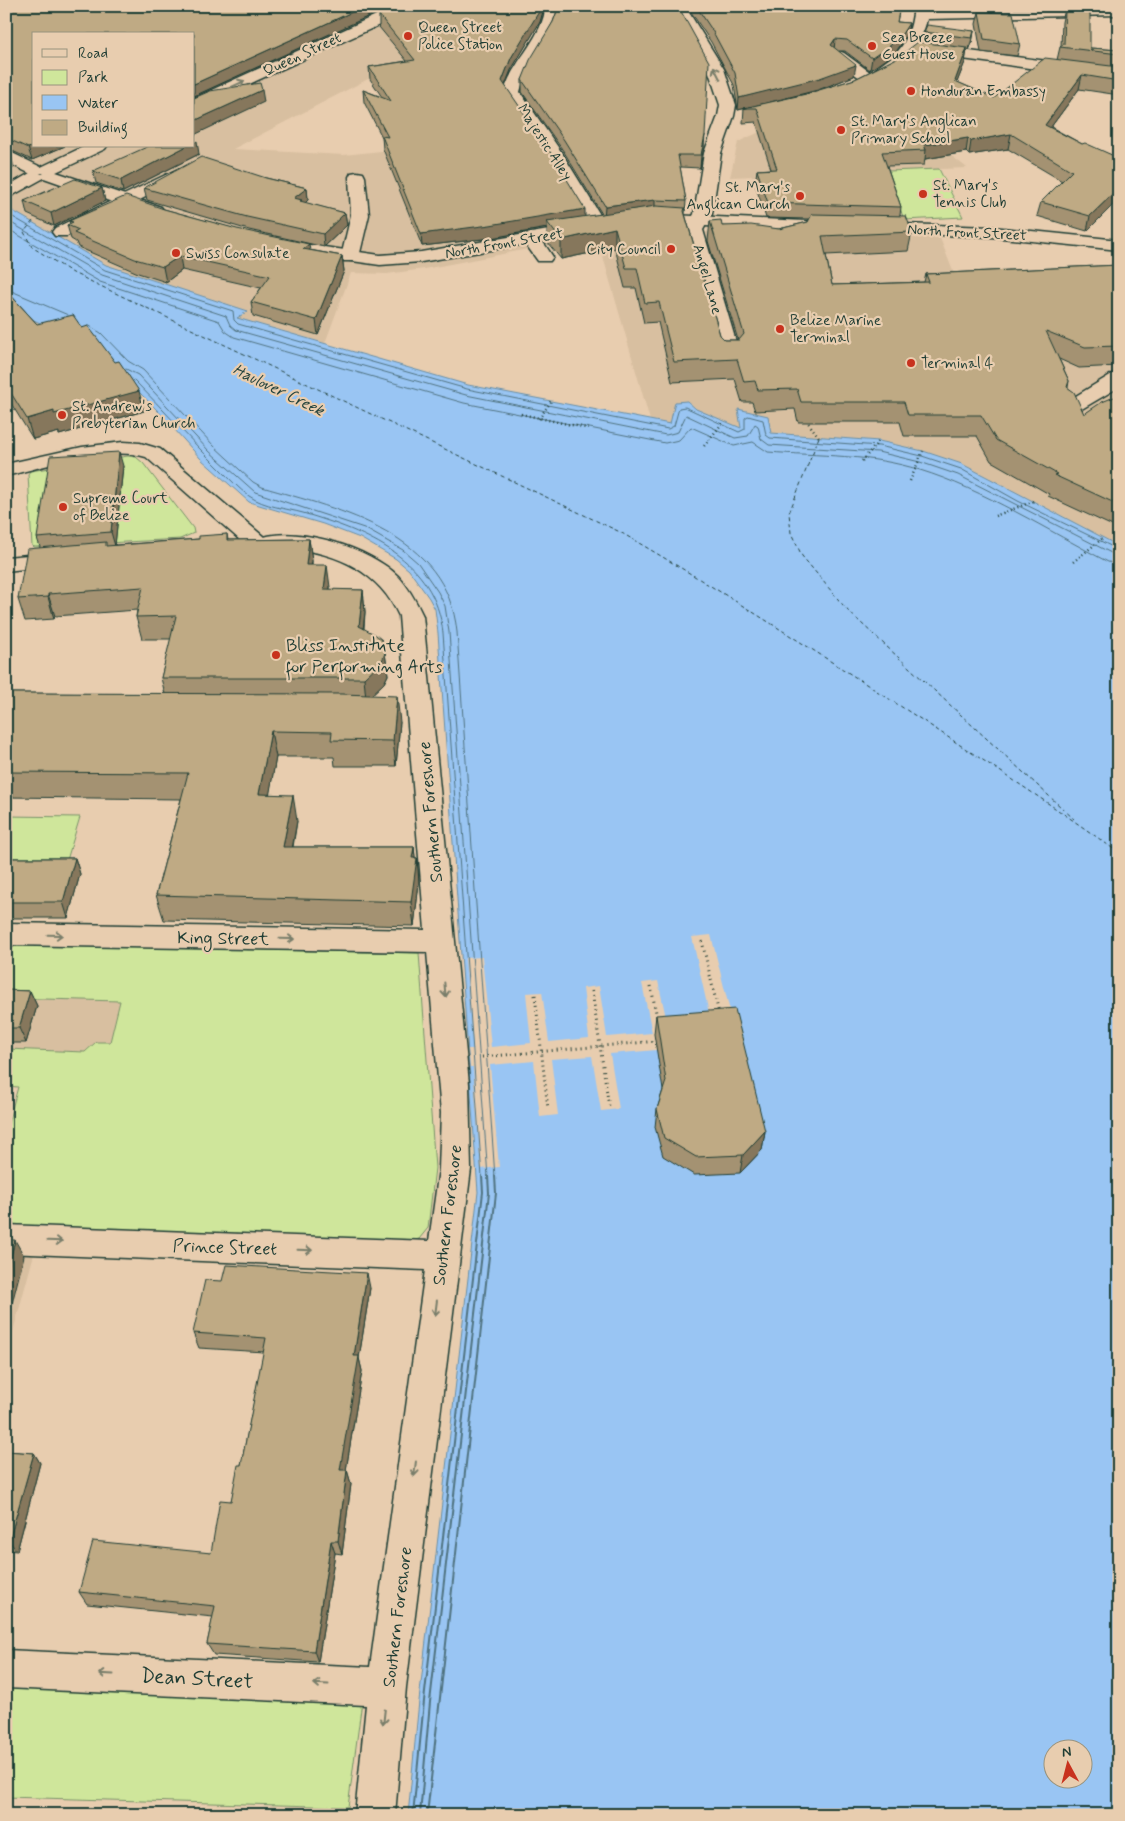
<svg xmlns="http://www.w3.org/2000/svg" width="1125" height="1821" font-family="Mynerve,sans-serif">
<rect width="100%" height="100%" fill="#e8cdaf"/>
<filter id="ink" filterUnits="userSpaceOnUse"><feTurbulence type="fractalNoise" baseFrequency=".02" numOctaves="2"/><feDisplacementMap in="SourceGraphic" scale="10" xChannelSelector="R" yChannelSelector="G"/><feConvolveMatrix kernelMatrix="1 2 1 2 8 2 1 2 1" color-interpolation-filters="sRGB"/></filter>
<g filter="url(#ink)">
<g fill="#d8bfa0" fill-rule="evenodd">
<path d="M6 6H554L559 12 397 64 233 149 344 155 538 134 595 228 687 230 773 238H940L958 284H1119V546L962 464 923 451 879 441 770 433 738 409 741 428 696 409 687 401 670 424 650 420 597 236 424 269 387 274 351 273 325 343 236 318 247 311 106 265 6 207ZM34 34H194V146H34Z"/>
<path d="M937 6H1119V7L939 11Z"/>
<path d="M872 93 967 168 730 177 738 142 788 119Z"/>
<path d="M6 998 120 1001 110 1042H96L86 1052 6 1049Z"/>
<path d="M6 1252 34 1254 8 1350 6 1349Z"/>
</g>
<g fill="#cfe69b" stroke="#779268">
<path d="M939 169 963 217 904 220 888 171Z"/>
<path d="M128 456 136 457 143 463 193 528 194 533 180 539 35 547 32 546 28 474 30 471Z"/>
<path d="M6 816 80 817 64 870 6 868Z"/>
<path d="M10 945 419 953 435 1168 428 1228 419 1239 408 1242 6 1227V1131L18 1087 6 1086V1049L85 1052 96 1042H110L120 1001 6 998V957Z"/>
<path d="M6 1684 362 1701 348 1807 6 1797Z"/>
</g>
<path fill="#99c5f3" stroke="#688fa7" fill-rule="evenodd" d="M6 207 106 265 248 311 237 318 468 385 670 424 675 402 687 401 696 409 741 428 738 409 768 416 771 433 879 441 923 451 962 464 1119 546V1815H408L419 1701 478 1192 438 633 435 609 429 598 409 570 396 559 360 538 323 524 249 502 201 459 158 411 130 383 61 332 6 308ZM1052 1748H1082V1778H1052Z"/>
<path fill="#e8cdaf" d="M711 935 738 1043 610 1054 619 1109 601 1111 592 1056 551 1059 558 1115 540 1117 534 1061 490 1065 499 1167 481 1169 473 1067H470L469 1057 468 1049H473L465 958 482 957 491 1047 531 1043 526 993 542 992 549 1042 589 1038 583 988 599 986 607 1037 652 1033 642 983 658 981 669 1031 712 1027 692 937Z"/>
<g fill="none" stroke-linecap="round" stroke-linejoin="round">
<g stroke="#507380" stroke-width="1">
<path d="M6 213 105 270 233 311 234 320 238 324 467 389 668 429 674 426 679 408 685 407 739 432 745 429V418L748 416 763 420 766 435 770 438 879 446 922 456 961 469 1018 501 1119 550"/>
<path d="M6 220 102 275 226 316 230 325 236 330 466 395 666 435 678 432 686 415 735 438 748 436 755 424 758 426 761 439 769 445 878 452 920 462 958 475 1119 557"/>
<path d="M6 228 100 282 219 321 225 331 234 337 464 403 665 443 679 440 691 427 734 446 753 442 768 452C818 456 871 454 920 470 982 489 1049 531 1108 562L1119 564"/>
<path d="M9 290 68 315"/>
<path d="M88 325 101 333 128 361 143 370 214 446 253 482 262 487C341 510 447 533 457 632L495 1177"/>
<path d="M126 369 138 375 209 451 255 492 364 528 403 550 418 563 438 592 445 606 449 632 488 1177"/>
<path d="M134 380C164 410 191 441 221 470 230 479 239 489 249 496 265 507 285 508 303 513 367 532 435 559 443 633L482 1177"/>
</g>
<g stroke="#507380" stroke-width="2">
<path d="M413 1815 424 1701 483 1192 482 1176"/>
<path d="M420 1815 430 1702 489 1193 488 1176"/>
<path d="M427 1815 496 1193 495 1176"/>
</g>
<g stroke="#25443e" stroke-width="1" stroke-dasharray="4 3" stroke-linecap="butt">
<path d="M33 221 24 232 32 247 73 273 620 532C724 592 824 657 925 722 990 765 1056 807 1119 853"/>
<path d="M819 437 789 513 791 533 802 556 848 611 1074 819"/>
</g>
<defs>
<g id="minor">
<path d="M396 6H417L415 9 194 109V98Z"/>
<path d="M541 6H556L559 11C554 42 527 62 520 92L562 153 607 226 604 230H592L546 153 504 92C512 62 539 42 545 11Z"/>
<path d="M671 6H685L724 69 736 105 734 116 721 153 712 214 703 230 740 355 737 359H723L720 355 685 230 694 214 704 153 718 116 720 105 708 69Z"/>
<path d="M914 6H928V10L1119 7V15L927 19C923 39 901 80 877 74L874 71C879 65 887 61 893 56 908 43 912 25 914 6Z"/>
<path d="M930 46 1119 70V80L925 54 922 51 925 48Z"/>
<path d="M839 51 844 53 874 75 877 78 874 81H864L834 59 831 56Z"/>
<path d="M85 146H107L105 149 54 173H42L35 176 6 162V150L41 167Z"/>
<path d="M178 169 184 170 186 174 184 178 67 236H55L52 232 55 228Z"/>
<path d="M357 172 363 173 365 177 369 215 359 257 356 261H344L341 257 351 215 349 177 351 173Z"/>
<path d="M531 234C541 236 547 248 553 257L550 261H538L522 239 525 235Z"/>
<path d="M1119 372V387L1080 410 1073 412 1066 410 1063 406 1066 402 1112 374Z"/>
<path d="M123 442 140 443 160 449 264 537C300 526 372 549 398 576 409 588 416 601 423 616L469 1084 471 1169 406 1687 395 1815H355L366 1705 6 1688V1650L370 1667 425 1270 6 1253V1225L429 1241 439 1169 441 1113 427 952 6 945V923L425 930 399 616C380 573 337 552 291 549 277 548 261 551 249 548L146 457C108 445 45 467 6 476V464L82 447Z"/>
<path d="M62 552 70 554 73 559 70 564 6 571V557Z"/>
</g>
<g id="major">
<path d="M50 170 161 207 164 211 161 215H149L44 178 6 199V187L30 173 42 174Z"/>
<path d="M651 214 828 222 834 223 837 227 834 231 828 232 645 223 642 219 645 215Z"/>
<path d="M873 223 992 227 1119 240V250L992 237 867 232 864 228 867 224Z"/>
<path d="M584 224 590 225 593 229 590 233 421 262 380 265 296 253 290 252 287 248 290 244 296 243 380 255 421 252Z"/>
</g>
</defs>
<use href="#minor" stroke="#1f3d34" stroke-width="3"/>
<use href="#major" stroke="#1f3d34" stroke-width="3"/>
<g stroke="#1f3d34" stroke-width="2.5" stroke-dasharray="1 3" stroke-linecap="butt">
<path d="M521 414 590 429"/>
<path d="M539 419 551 401"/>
<path d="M806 420 819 437"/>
<path d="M704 446 724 421"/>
<path d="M862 461 879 441"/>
<path d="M910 481 923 451"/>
<path d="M995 516 1034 501"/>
<path d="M1073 562 1103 538"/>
<path d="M1115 582 1119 579"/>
</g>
<g stroke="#1f3d34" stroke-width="3" stroke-dasharray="1 4" stroke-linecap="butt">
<path d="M702 941 719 1014"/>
<path d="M651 986 657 1018"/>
<path d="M592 991 609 1107"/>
<path d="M535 995 548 1109"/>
<path d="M482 1057 657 1041"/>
</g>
<use href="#minor" fill="#e8cdaf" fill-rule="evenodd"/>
<use href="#major" fill="#e8cdaf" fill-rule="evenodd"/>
</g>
<g fill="#a49272" stroke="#1f3d34">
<path d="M6 6H391L194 96V34L34 146H65L32 160 6 148Z"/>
<path d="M557 6H678L704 147 700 168 680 167 686 201 685 214 720 335 725 340H738L708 241 710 221 722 226 779 229 808 222 809 219 766 218 755 184 757 170 771 169 756 122 743 123 744 108 806 94 855 79 899 57 923 43 924 32 974 31 972 43 969 50H967L965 62 957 82 994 98 1057 60 1060 47 1061 46 1062 22 1065 9 1090 48 1119 50V95L1079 89 1051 127 1082 144 1114 156 1119 153V200H1118L1087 231 1037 216 1041 202 1062 181 1008 149 969 155 966 152 925 159 924 165 887 166 901 207 900 215 912 232 908 251 826 255 832 285 924 282 926 274 1119 265V366L1079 368 1059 359 1069 381 1068 387 1084 414 1119 395V529L1048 496 1049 494 991 461 977 436H904L900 422H798L795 409 755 411 752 402H742L735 379 672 382 658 322 644 323 636 288H625L615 248 561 259 547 242V228L491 238 422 246 383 149 382 137 364 102 363 90 382 97 370 79 369 67 407 61 379 27V15L543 11 540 22 511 70 505 86 585 217 602 214 564 152 522 92V80L553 22 558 8Z"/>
<path d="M687 6H900L897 22 909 23 907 35 896 52 870 70 845 51H839L854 76 818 90 738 110 734 85 711 42Z"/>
<path d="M979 12 1020 44 1017 56 981 52 976 24Z"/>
<path d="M199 154 123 192 96 183 93 171Z"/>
<path d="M266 178 307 188 308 200 305 203 345 213 347 225 324 247 320 246 249 230 147 200 144 188Z"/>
<path d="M102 188 105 201 54 226 27 214 24 201Z"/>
<path d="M164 209 310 250 342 256 344 271 318 335 253 316 251 302 261 288 182 270 166 282 138 273 78 247 76 242 71 239 67 225 70 224 69 221Z"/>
<path d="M6 290 37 324 144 411 59 435V432L33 439 12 405 6 406Z"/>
<path d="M123 466 115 545 199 539 227 534 228 540 309 539 312 561V565L330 587V590H363L365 612 364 629 385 653 388 675 384 683 371 695 400 722 396 766H335L334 757H276L269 795 297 821 293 847H414L415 858H417L419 883 414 926 164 920 156 895 181 799 6 797V693L165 694 161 678 171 639H142L136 617 137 610 55 616 54 619 25 621 18 599 40 547 37 538Z"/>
<path d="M6 858H75L80 874 68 918H6Z"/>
<path d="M6 990 30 991 37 1006 26 1043H6Z"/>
<path d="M656 1015 765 1131 762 1150 740 1173 694 1175 663 1156 655 1127 657 1109 663 1090 654 1034Z"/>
<path d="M370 1288 359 1358 362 1371 346 1470H347L351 1484 342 1554 335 1553 318 1662 214 1655 207 1644 213 1617 87 1604 79 1592 211 1553 231 1501 241 1465 264 1352 199 1348 193 1333Z"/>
<path d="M6 1451 34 1453 40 1463 17 1551 6 1550Z"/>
</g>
<g fill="#86775c" stroke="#1f3d34">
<path d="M365 6H391L194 96V84Z"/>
<path d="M541 6H543V11L540 22 511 70 502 93V81L511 58Z"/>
<path d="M909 23 907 35 896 52 870 70 872 58Z"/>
<path d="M974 31 972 43 969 50 972 38Z"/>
<path d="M835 39 834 51 831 45Z"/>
<path d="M967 48 965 62 952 95 955 81Z"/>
<path d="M856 65 854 76 818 90 738 110 739 98Z"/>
<path d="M1082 75 1079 89 1042 139 1045 125Z"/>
<path d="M262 90 264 102 194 135V121Z"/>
<path d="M1011 134 1008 149 969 155 971 141Z"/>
<path d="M705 135 704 147 700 168 701 155Z"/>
<path d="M968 138 966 152 925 159 926 150 924 145Z"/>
<path d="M197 141 199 154 123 192 121 180 187 146H194V143Z"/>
<path d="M34 146H65L32 160 28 148Z"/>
<path d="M11 155 14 168 6 171V157Z"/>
<path d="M102 188 105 201 54 226 51 213Z"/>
<path d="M307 188 308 200 303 205 294 198Z"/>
<path d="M1119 188V195L1118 200 1087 231 1090 216Z"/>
<path d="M655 200V212L604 218 605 206Z"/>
<path d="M585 209V221L547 222V228L491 238 422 246 421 234Z"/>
<path d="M345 213 347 225 324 247 323 234Z"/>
<path d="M615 228V248L561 259V240Z"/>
<path d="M309 244 311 258 303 249Z"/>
<path d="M180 256 182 270 166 282 163 267Z"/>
<path d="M342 256 344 271 318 335 316 320Z"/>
<path d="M6 385 12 405 6 406Z"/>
<path d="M139 391 144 411 59 435V432L33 439 27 419 54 411Z"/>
<path d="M119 452 123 466 115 546 111 532Z"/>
<path d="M309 539 312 561 309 587 306 565Z"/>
<path d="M327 565 330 587 327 611 324 589Z"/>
<path d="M363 590 365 612 361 648 359 626Z"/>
<path d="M48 594 55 616 54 619 48 597Z"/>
<path d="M385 653 388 675 384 683 366 700 364 678Z"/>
<path d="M397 696 400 722 396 766 393 741Z"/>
<path d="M271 731 276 757 265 820 259 794Z"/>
<path d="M293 795 297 821 288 872 283 847Z"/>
<path d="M414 847 416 866 417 858 419 883 414 926 411 902 412 858Z"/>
<path d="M75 858 80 874 68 918 63 902Z"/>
<path d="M30 991 37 1006 26 1043 19 1028Z"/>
<path d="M765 1131 762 1150 740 1173 743 1155Z"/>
<path d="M15 1240 24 1256 6 1327V1275Z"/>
<path d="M367 1273 370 1288 359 1358 362 1371 344 1483 340 1470 354 1356Z"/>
<path d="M34 1453 40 1463 17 1551 9 1541Z"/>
<path d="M347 1470 351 1484 342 1554 338 1541Z"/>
<path d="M331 1541 335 1553 318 1662 314 1651Z"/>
</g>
<g fill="#bfaa84" stroke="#1f3d34">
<path d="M6 6H365L194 84V34H34V146L28 148 6 138Z"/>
<path d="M399 6H541L540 10 511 58 502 81 544 142 585 209 490 225 421 234 382 136 388 137 363 90 391 101 369 67 415 60 379 15Z"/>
<path d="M559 6H678L709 62 705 135 701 155H678L686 201 655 200 605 206 564 140 522 80 530 60 553 22Z"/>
<path d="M696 6H900L897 22 909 23 898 40 872 58 847 40 835 39 831 45 856 65 820 78 739 98 735 73 712 30Z"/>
<path d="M1065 9 1090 11V48L1119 50V54L1060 47 1064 44Z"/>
<path d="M979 12 1013 13 1020 44 984 39Z"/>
<path d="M927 25 974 31 972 38 924 32Z"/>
<path d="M918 42 967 48 955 81 994 98 1045 58 1119 67V81L1082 75 1045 125 1082 144 1085 143 1114 156 1119 153V188L1090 216 1041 202 1072 171 1011 134 971 141 968 138 924 145 926 150 882 152 901 207 768 203 757 170 777 169 757 108H744L806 94 855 79 899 57Z"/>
<path d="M260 83 262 90 194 121V98L210 91Z"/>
<path d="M149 146H187L121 180 93 171Z"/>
<path d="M6 153 11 155 6 157Z"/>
<path d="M201 157 266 178 307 188 294 198 302 200 300 201 345 213 323 234 319 233 247 217 144 188Z"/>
<path d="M75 179 102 188 51 213 24 201Z"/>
<path d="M126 196 164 209 237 229 309 244 303 249 342 256 316 320 251 302 270 276 180 256 163 267 135 259 74 233 79 230 67 225 73 222 69 221Z"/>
<path d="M656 206 685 208 684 211 720 335 725 340H739L744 334 710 221 721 220 722 226 751 225 779 229 808 222 812 214 906 216 912 232 822 236 832 285 929 282 926 274 1119 265V346L1085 347 1046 331 1069 381 1067 387 1074 392 1084 414 1102 402 1119 395V505L1054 475 1057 474 996 440 981 415H908L904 402H801L797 389 758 390 755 381 744 382 737 359 674 362 659 302 645 303 637 268H626L615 228 561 240 547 222Z"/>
<path d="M6 290 37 324 73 315 82 328 88 326 115 362 119 361 139 391 54 414V411L27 419 6 385Z"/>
<path d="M119 452 111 532 37 538 50 456Z"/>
<path d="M227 534V540L309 539 306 565H327L324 589 363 590 359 626 376 635 382 640 385 653 382 661 364 678H161L176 616 136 617 143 587 48 594V597L18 599 27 549 106 542V546L199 539V536Z"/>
<path d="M6 693 342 694 397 696 393 741 331 740 332 732 271 731 259 794 293 795 283 847H414L412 858H417L411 902 156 895 188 773 6 772Z"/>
<path d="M6 858H75L63 902H6Z"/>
<path d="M6 990 30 991 19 1028H6Z"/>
<path d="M735 1009 765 1131 743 1155 696 1157 664 1138 657 1109 666 1081 656 1015Z"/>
<path d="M6 1240H15L6 1275Z"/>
<path d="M226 1265 367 1273 354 1356H359L340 1470H347L338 1541H331L314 1651 207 1644 215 1606 79 1592 93 1541 211 1553 220 1500 231 1501 238 1465H241L266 1338 193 1333 205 1280 222 1281Z"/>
<path d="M6 1451 34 1453 9 1541H6Z"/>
</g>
<defs><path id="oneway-shaft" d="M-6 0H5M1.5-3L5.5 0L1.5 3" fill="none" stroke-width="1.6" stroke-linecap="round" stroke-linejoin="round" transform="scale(1.25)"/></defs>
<g stroke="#797e6b">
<use href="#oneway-shaft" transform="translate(717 73) rotate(-117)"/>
<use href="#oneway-shaft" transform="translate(238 84) rotate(-25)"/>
<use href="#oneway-shaft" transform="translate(55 935) rotate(1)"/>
<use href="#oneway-shaft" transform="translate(287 939) rotate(1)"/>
<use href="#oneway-shaft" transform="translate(445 990) rotate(85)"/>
<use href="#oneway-shaft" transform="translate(55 1241) rotate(2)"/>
<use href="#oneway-shaft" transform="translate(305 1250) rotate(2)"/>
<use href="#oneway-shaft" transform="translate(436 1308) rotate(97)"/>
<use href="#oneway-shaft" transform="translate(415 1469) rotate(97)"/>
<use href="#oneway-shaft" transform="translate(106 1674) rotate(-177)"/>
<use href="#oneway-shaft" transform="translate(321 1684) rotate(-177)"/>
<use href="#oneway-shaft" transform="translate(384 1717) rotate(96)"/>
</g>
</g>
<g fill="#c8321e" stroke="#e8cdaf" stroke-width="2">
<circle cx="408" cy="36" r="5"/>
<circle cx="872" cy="46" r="5"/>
<circle cx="911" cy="91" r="5"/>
<circle cx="841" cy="130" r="5"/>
<circle cx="923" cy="194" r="5"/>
<circle cx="800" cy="196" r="5"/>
<circle cx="671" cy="249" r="5"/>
<circle cx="176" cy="253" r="5"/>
<circle cx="780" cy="329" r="5"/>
<circle cx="911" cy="363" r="5"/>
<circle cx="62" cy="415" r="5"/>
<circle cx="63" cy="507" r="5"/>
<circle cx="276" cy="655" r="5"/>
</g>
<g text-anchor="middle" stroke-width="4.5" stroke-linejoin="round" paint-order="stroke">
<g font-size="15" fill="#1f3d34" stroke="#e8cdaf" text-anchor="start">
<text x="418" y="32">Queen Street<tspan x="418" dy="17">Police Station</tspan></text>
<text x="882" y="42">Sea Breeze<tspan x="882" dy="17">Guest House</tspan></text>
<text x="921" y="96">Honduran Embassy</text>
<text x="851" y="126">St. Mary's Anglican<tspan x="851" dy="17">Primary School</tspan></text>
<text x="933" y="190">St. Mary's<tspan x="933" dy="17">Tennis Club</tspan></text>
<text x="790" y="192" text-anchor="end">St. Mary's<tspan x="790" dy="17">Anglican Church</tspan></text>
<text x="661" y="254" text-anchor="end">City Council</text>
<text x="186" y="258">Swiss Consulate</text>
<text x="790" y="325">Belize Marine<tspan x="790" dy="17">Terminal</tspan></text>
<text x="921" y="368">Terminal 4</text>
<text x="72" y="411">St. Andrew's<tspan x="72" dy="17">Prebyterian Church</tspan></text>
<text x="73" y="503">Supreme Court<tspan x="73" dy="17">of Belize</tspan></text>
</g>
<g font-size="15" fill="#1f3d34" stroke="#e8cdaf">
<text transform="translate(302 54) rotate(-25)" y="5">Queen Street</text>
<text transform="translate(545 142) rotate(57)" y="5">Majestic Alley</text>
<text transform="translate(967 232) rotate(3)" y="5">North Front Street</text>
<text transform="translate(504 243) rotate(-10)" y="5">North Front Street</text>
<text transform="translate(708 279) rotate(74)" y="5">Angel Lane</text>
</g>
<g font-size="16" font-style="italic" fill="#25443e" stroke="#e8cdaf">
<text transform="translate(279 389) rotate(26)" y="6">Haulover Creek</text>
</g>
<g font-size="18" fill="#1f3d34" stroke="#e8cdaf" text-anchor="start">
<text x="286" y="651">Bliss Institute<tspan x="286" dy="21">for Performing Arts</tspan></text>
</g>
<g font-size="18" fill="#1f3d34" stroke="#e8cdaf">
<text transform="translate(430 812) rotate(-95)" y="6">Southern Foreshore</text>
<text transform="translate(223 938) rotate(1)" y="6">King Street</text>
<text transform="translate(447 1215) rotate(-83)" y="6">Southern Foreshore</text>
<text transform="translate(225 1247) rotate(2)" y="6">Prince Street</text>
<text transform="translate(397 1617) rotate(-83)" y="6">Southern Foreshore</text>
</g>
<g font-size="21" fill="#1f3d34" stroke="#e8cdaf">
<text transform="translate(197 1678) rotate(3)" y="7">Dean Street</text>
</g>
</g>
<rect width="1125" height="1821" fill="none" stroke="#e8cdaf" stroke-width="25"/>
<rect x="12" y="12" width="1100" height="1796" fill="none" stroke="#1f3d34" stroke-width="2" filter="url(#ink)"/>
<rect x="32" y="32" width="162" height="115" fill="#e8cdaf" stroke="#98937e"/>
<rect x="42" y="49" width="25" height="8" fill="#e8cdaf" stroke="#98937e"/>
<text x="78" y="58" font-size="15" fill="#1f3d34">Road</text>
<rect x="42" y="70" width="25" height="15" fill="#cfe69b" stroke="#98937e"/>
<text x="78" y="82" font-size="15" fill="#1f3d34">Park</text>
<rect x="42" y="95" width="25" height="15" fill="#99c5f3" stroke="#98937e"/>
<text x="78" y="108" font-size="15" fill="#1f3d34">Water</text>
<rect x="42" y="120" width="25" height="15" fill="#bfaa84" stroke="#98937e"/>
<text x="78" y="132" font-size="15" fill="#1f3d34">Building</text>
<g transform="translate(1068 1764) rotate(353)"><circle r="24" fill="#e8cdaf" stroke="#98937e"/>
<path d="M0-4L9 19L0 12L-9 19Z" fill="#c8321e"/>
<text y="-8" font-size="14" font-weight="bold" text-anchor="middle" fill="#1f3d34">N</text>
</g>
</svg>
